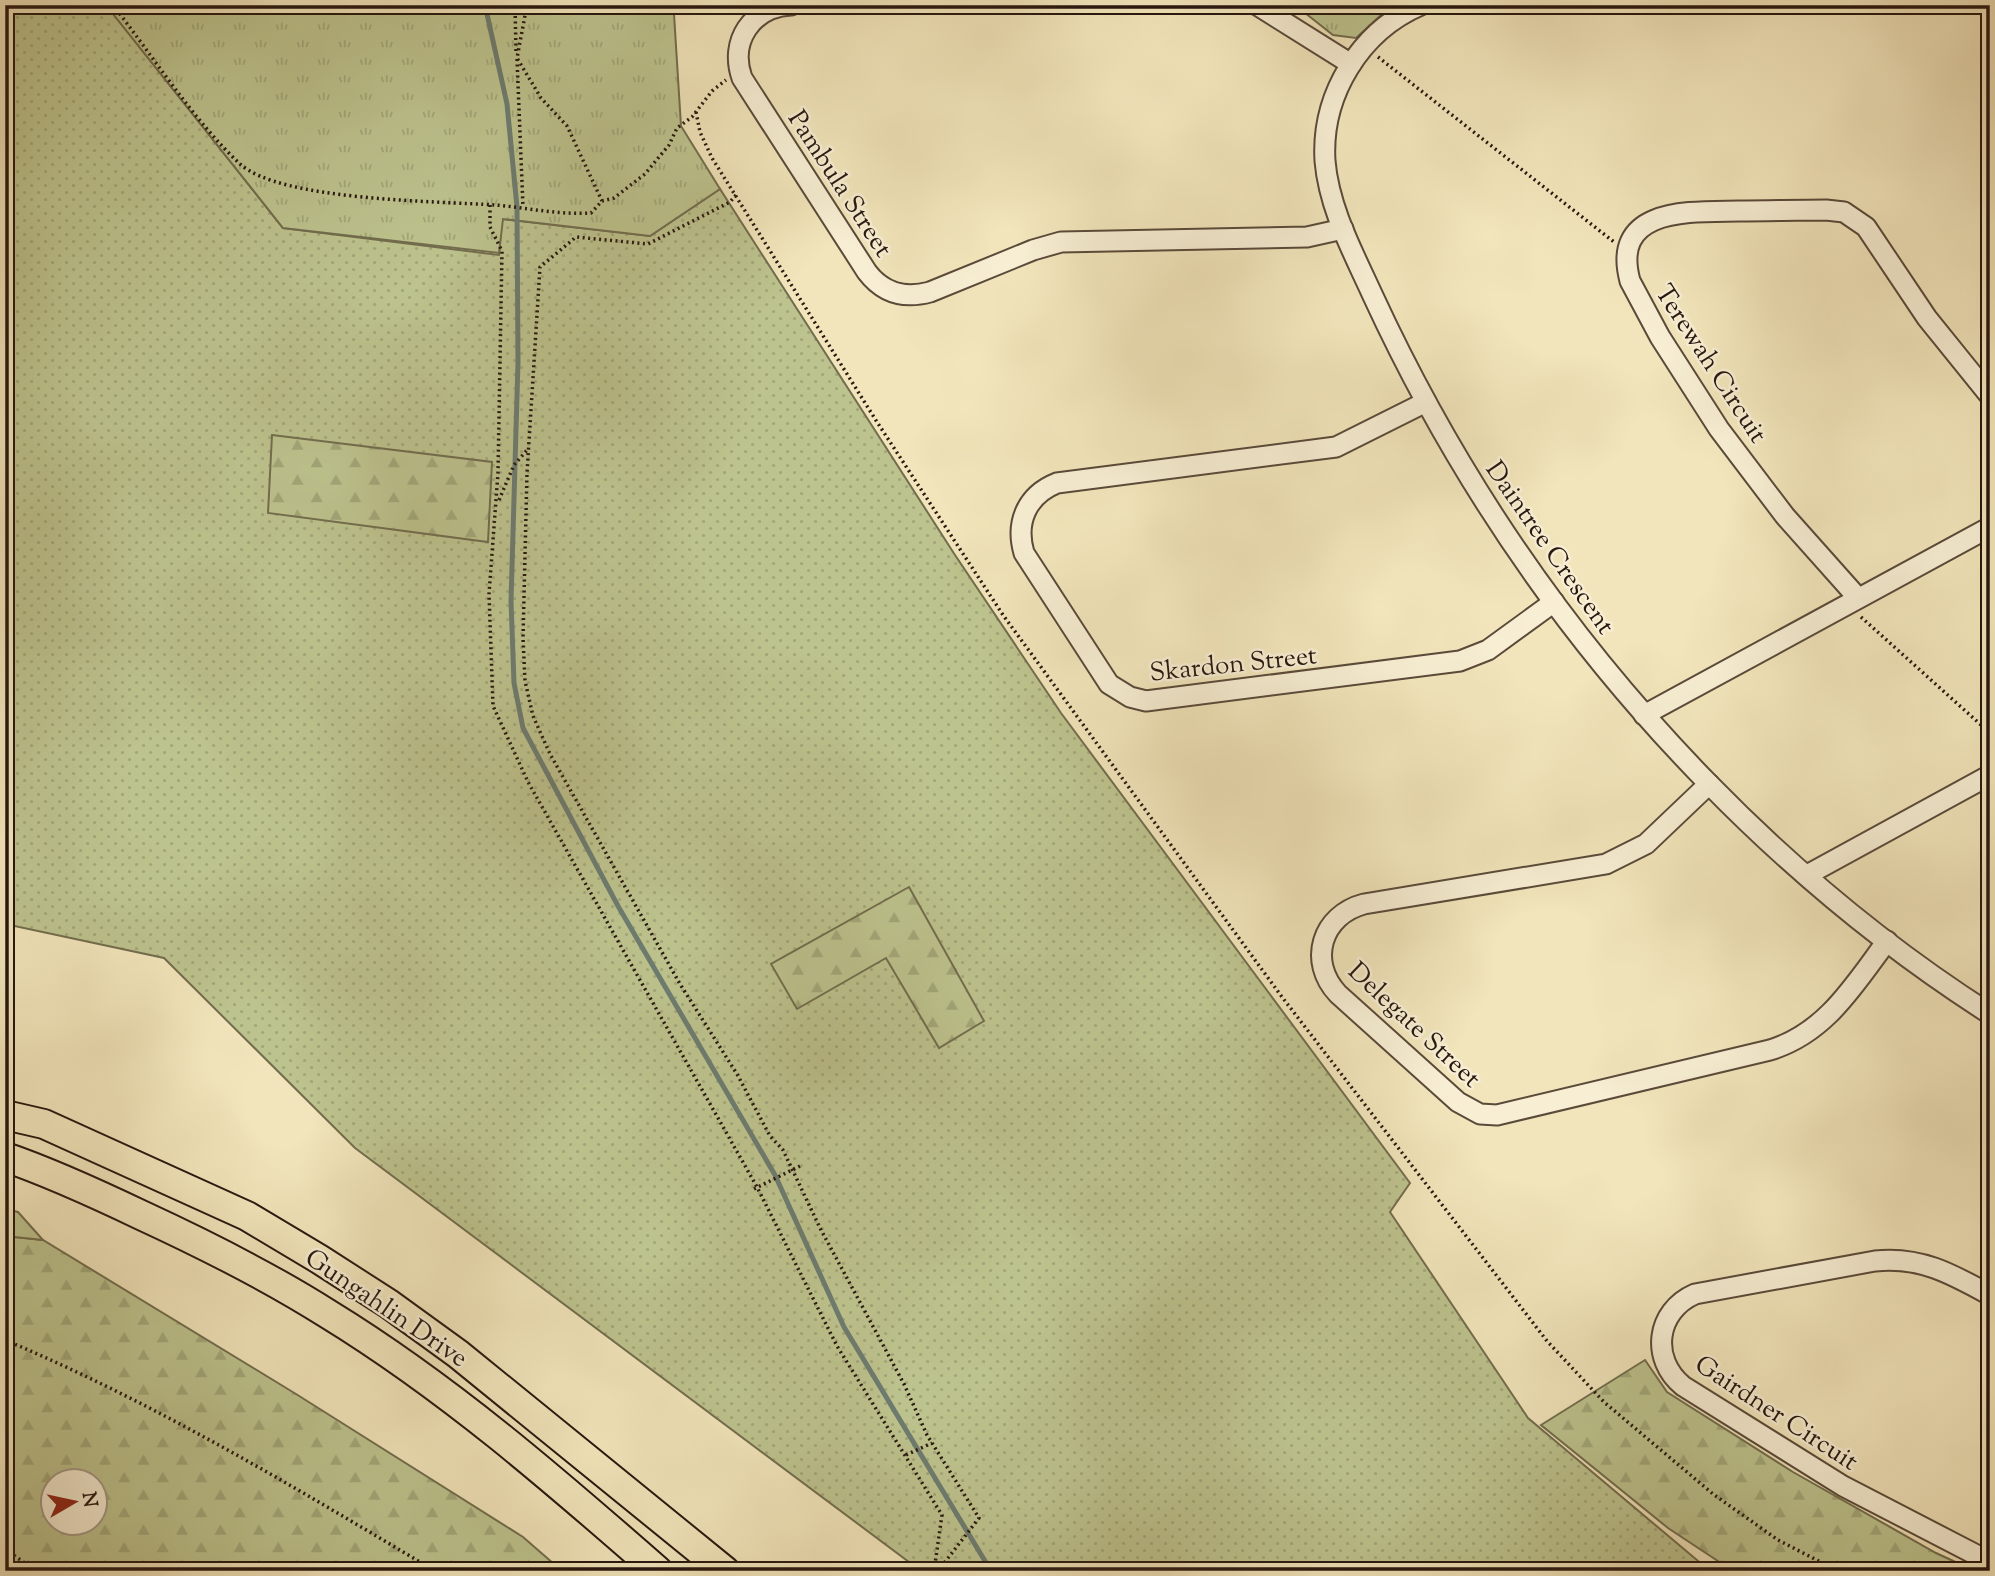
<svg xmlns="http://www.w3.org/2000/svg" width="1995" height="1576" font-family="'Sorts Mill Goudy',serif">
<defs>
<pattern id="grass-dots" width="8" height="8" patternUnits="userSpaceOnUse" patternTransform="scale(1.75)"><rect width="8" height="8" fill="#bdc38e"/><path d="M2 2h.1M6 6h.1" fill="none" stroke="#a2a779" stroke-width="1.8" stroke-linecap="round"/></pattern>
<pattern id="forest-firs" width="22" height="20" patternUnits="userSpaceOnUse" patternTransform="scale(1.75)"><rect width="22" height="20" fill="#bdc38e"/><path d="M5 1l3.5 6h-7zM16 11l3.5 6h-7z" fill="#a2a779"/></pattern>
<pattern id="park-tufts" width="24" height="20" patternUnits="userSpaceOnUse" patternTransform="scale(1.75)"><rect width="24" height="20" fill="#bdc38e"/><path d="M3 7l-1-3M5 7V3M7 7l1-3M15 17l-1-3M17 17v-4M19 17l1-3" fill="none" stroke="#a2a779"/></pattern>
</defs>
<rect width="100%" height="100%" fill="#f2e5bb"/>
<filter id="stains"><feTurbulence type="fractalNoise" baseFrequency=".00286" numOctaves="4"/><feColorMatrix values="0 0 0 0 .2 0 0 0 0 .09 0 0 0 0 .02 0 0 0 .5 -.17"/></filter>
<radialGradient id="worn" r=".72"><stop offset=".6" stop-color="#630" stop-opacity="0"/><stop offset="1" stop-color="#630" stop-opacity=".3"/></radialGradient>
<path fill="url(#grass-dots)" stroke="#726d4e" stroke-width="2" d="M5 5H106L283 228 499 255 502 219 650 236 720 189 955 555 1061 713 1410 1183 1390 1212 1528 1418 1710 1571H921L355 1148 164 958 5 924Z"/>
<g fill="url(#forest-firs)" stroke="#726d4e" stroke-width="2" fill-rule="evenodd">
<path d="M272 435 492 462 488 542 268 513Z"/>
<path d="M909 887 984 1021 939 1048 886 958 797 1009 771 964Z"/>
<path d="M5 1236 43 1240 296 1394 523 1537 562 1571H5ZM52 1482H94V1524H52Z"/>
<path d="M1645 1360 1667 1392 1793 1472 1936 1553 1975 1571H1733L1668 1528 1541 1425Z"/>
</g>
<g fill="url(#park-tufts)" stroke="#726d4e" stroke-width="2">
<path d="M106 5H690L674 14 681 126 720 189 650 236 503 219 499 253 283 228Z"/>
<path d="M1295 5H1392L1356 38 1333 35Z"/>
<path d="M5 1209 18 1212 43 1240 5 1236Z"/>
</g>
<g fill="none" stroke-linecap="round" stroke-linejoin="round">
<path stroke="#6d7c70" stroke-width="5" d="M485 5 507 104 517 207 518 362 511 601 514 683 523 728 618 906 775 1175 844 1327 991 1571"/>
<defs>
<g id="minor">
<path d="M791 5C752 7 729 41 742 78L867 272C883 293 904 299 930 292L1033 250 1061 242 1307 237 1343 229"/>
<path d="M1257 5 1351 64"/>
<path d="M1421 5C1360 31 1321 95 1325 161 1329 209 1354 254 1373 296 1456 476 1569 641 1708 783 1792 869 1888 949 1990 1014"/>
<path d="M1426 402 1336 447 1057 483C1027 495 1015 522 1024 553L1109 684 1130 697 1146 701 1460 661 1488 650 1554 602"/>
<path d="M1858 598 1785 516 1719 429 1660 337 1630 281C1610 206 1692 212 1739 211 1768 211 1797 210 1826 210L1844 212 1866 227 1927 318 1990 396"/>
<path d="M1644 715 1990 527"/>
<path d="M1709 784 1646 844 1606 864 1364 904C1322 915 1307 961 1338 994L1458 1102 1480 1114 1497 1115 1770 1050C1826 1033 1854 985 1887 941"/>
<path d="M1807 875 1990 775"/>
<path d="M1990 1295C1952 1274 1920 1256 1875 1261L1695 1294C1656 1311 1650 1359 1683 1386L1843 1486 1990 1562"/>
</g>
<g id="highway">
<path d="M5 1115 44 1124 247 1216 319 1259 389 1304 458 1354 725 1571"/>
<path d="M5 1157C52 1173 97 1194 141 1215 206 1245 268 1276 328 1314 447 1387 553 1479 658 1571"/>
</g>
</defs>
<use href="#minor" stroke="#5a4a3a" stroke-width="23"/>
<use href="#highway" stroke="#27170f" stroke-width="32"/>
<g stroke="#27170f" stroke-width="3.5" stroke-dasharray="2 3.5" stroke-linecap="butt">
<path d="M113 5C152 55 194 121 240 164 281 201 437 201 496 205 528 208 559 215 591 213L602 201 614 198 645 174 669 145 677 128 692 117 712 91 726 80"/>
<path d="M515 5 516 51"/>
<path d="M527 5 517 58 541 98 567 126 602 201"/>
<path d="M1437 10 1463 5"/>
<path d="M1378 57 1614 242"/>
<path d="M517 59 523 207"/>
<path d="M696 112 700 132 712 158 877 422 1003 615 1282 997 1547 1341 1604 1402 1713 1494 1778 1540 1838 1571"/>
<path d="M736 195 730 202 648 244 576 237 540 267 527 473 523 638 525 681 533 716 550 754 680 984 737 1074 770 1136 783 1150 820 1228 904 1384 927 1435 979 1518 938 1571"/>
<path d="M490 205V227L502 251 498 473 489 594 493 706 528 782 757 1187 837 1346 942 1515 934 1571"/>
<path d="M499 500 514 465 528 449"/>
<path d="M1861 617 1990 733"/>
<path d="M754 1189 800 1166"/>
<path d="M5 1340C155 1403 296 1488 435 1571"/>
<path d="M906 1455 932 1443"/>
<path d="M5 1549 36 1571"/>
</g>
<use href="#minor" stroke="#f7eed3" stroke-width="19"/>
<use href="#highway" stroke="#f2e5bb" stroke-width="28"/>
</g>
<g text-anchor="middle" stroke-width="5" stroke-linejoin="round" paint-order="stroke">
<g font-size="26" fill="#27170f" stroke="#f7eed3">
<text transform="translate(841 183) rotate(57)" y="9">Pambula Street</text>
<text transform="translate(1712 363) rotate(57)" y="9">Terewah Circuit</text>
<text transform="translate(1551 547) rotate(55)" y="9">Daintree Crescent</text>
<text transform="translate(1233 663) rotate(-6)" y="9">Skardon Street</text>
<text transform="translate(1415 1024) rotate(43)" y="9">Delegate Street</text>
<text transform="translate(387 1307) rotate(34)" y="9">Gungahlin Drive</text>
<text transform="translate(1777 1412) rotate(33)" y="9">Gairdner Circuit</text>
</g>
</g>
<rect width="1995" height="1576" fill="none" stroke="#f2e5bb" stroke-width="28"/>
<rect x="7" y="7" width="1981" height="1562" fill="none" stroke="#27170f" stroke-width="3.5"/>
<rect x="14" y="14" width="1967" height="1548" fill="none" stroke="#27170f" stroke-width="2"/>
<g transform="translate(74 1502) rotate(81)"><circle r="33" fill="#f7eed3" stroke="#a49885" stroke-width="2"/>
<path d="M0-5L12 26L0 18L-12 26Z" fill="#8f2418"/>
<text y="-10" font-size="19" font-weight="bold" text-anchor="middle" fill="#27170f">N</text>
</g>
<rect width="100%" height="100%" filter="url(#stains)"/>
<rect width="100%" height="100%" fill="url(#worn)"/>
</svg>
